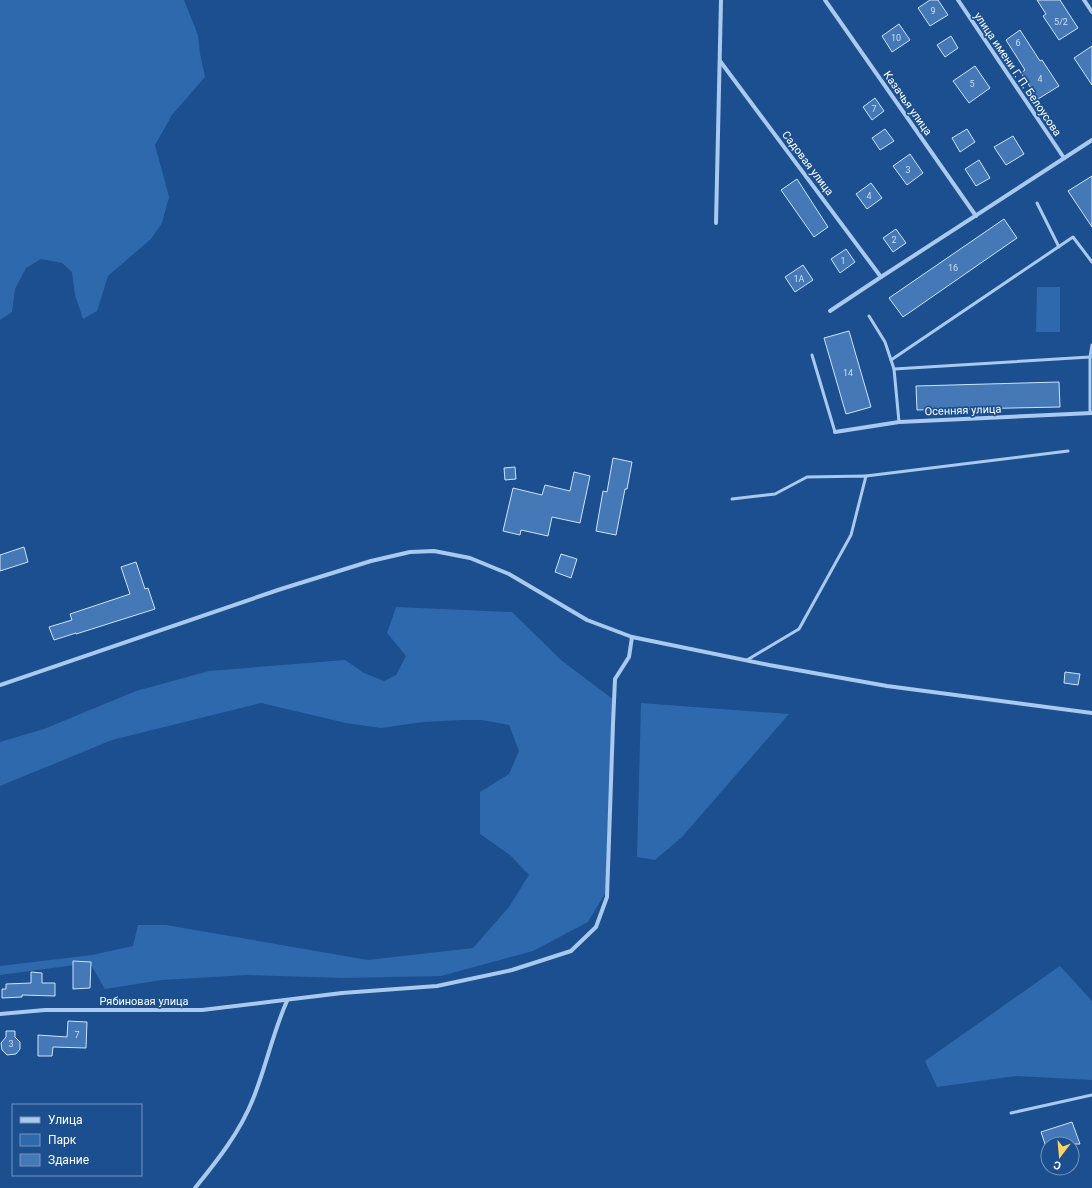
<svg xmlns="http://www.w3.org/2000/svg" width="1092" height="1188" font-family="Roboto,sans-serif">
<rect width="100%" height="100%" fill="#1b4f8f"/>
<g fill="#2e69ad">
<path d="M0 0H184L198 35 200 54 205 77 172 115 155 145 169 197 162 223 151 239 108 276 97 311 83 319 75 295 72 272 62 263 41 259 26 268 15 289 12 312 0 320Z"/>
<path d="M1037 287H1060V332H1036Z"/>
<path d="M396 607 512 612 561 660 614 700 607 845 606 892 588 922 533 951 441 976 343 978 247 975 162 980 105 989 90 963 0 975V966L92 955 133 946 138 925H166L368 960 473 948 509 907 529 875 510 855 480 834V792L509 774 519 751 509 725 482 720H462L423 722 381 728 346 723 261 703 112 740 0 786V742L44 729 136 691 209 671 345 660 364 673 384 681 396 675 406 656 387 633Z"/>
<path d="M641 703 789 714 682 837 655 860 637 857Z"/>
<path d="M1060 966 1092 1001V1080L1016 1076 937 1087 925 1061Z"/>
</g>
<g fill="#4478b7" stroke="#cfe3fa">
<path d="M930 0H938L948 15 930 26 918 8Z"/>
<path d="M1037 0H1060L1078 28 1059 40 1043 16 1046 14Z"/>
<path d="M899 24 910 40 892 52 882 36Z"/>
<path d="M1020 30 1040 61 1042 60 1059 86 1038 99 1021 73 1025 70 1006 40Z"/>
<path d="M951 36 958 48 945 57 937 45Z"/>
<path d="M1092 46V85L1074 58Z"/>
<path d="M975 66 990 88 969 103 953 81Z"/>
<path d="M875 98 884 111 872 120 863 107Z"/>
<path d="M885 129 894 141 880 150 872 138Z"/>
<path d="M967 129 975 142 960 152 952 138Z"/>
<path d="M1013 136 1024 154 1006 165 994 147Z"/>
<path d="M910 154 923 173 907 185 893 166Z"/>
<path d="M979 160 990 178 976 186 965 169Z"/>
<path d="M1092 176V227L1068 191Z"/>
<path d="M797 179 828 227 814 237 781 190Z"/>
<path d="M871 183 882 198 867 209 856 194Z"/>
<path d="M1004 219 1017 238 903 317 889 298Z"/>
<path d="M896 229 906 243 893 252 883 238Z"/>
<path d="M846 249 855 262 840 273 831 259Z"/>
<path d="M803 265 813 280 795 292 785 277Z"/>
<path d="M849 331 871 407 846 414 824 338Z"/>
<path d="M1059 382 1060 407 917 410 916 386Z"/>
<path d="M613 458 632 462 627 489H625L616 535 596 531 603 491 607 492Z"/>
<path d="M515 467 516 479 505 480 504 468Z"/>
<path d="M574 472 590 476 580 523 552 517 548 536 521 530 520 535 503 531 513 488 542 495 545 485 570 491Z"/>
<path d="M24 547 28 562 0 571V555Z"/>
<path d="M561 554 577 559 571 578 555 572Z"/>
<path d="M136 562 145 589 148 588 155 609 76 634V633L54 640 49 627 72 620 70 614 130 594 121 567Z"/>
<path d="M1065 672 1080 674 1078 685 1064 683Z"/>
<path d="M73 961 91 962 90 988 73 989Z"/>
<path d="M31 972 42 973V983H55V996L22 995V997L2 998V989H6V984L31 983Z"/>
<path d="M68 1021 87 1022 86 1048 53 1047 52 1056H38V1035L67 1037Z"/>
<path d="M6 1031H15V1037L20 1042V1049L16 1054 7 1055 2 1050 1 1043 6 1037Z"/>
<path d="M1072 1122 1080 1144H1045L1041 1132Z"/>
</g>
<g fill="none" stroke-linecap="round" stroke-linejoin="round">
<g stroke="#a9c9ee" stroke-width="3">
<path d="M1037 203 1059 247"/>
<path d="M869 316 885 342 894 369 1090 357"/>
<path d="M812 355 835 432"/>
<path d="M891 360 1073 237 1092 262"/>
<path d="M894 369 899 422"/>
<path d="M1090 413V357L1092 345"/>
<path d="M866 476 1068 451"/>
<path d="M732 499 775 494 807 477 866 476 851 535 799 629 747 660"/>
<path d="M1011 1113 1092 1095"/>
</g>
<g stroke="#a9c9ee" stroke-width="4">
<path d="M825 0 976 216"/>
<path d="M958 0 1064 158"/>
<path d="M1084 0 1092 12"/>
<path d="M720 61 881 277"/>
<path d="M716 223 721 0"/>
<path d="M830 311 881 277 1092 140"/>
<path d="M835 432 899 422 1092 413"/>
<path d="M0 685 281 589 371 561 410 552 434 551 470 558 509 574 587 620 632 637 769 665 887 686 1092 713"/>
<path d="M0 1014 45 1010H202L342 993 437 986 512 970 571 951 596 927 607 897 613 724 615 679 629 657 632 637"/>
<path d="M195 1188C217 1161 240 1132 253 1099 266 1067 273 1032 287 1001"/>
</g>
</g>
<g text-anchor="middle" stroke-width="3.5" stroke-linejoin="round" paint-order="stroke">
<g font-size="9" fill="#d0dded">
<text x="933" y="14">9</text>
<text x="1061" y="25">5/2</text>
<text x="896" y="41">10</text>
<text x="1018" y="46">6</text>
<text x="1040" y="82">4</text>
<text x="972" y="87">5</text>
<text x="874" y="112">7</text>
<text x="908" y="173">3</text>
<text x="869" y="199">4</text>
<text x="894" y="243">2</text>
<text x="843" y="264">1</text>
<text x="953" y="271">16</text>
<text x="799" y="282">1А</text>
<text x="848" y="376">14</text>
<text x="77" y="1038">7</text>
<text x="11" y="1047">3</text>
</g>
<g font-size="11" fill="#fff" stroke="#1b4f8f">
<text transform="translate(1018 74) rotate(56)" y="4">улица имени Г. П. Белоусова</text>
<text transform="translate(908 103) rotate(55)" y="4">Казачья улица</text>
<text transform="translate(808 163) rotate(53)" y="4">Садовая улица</text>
<text transform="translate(963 410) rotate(-2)" y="4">Осенняя улица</text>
<text x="144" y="1005">Рябиновая улица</text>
</g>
</g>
<rect x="12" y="1104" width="130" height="72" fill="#1b4f8f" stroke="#7695bc"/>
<rect x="20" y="1117" width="20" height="6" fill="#a9c9ee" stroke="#7695bc"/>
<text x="48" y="1124" font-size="12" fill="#ffffff">Улица</text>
<rect x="20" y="1134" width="20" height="12" fill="#2e69ad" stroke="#7695bc"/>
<text x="48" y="1144" font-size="12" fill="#ffffff">Парк</text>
<rect x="20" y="1154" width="20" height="12" fill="#4478b7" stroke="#7695bc"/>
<text x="48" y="1164" font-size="12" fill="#ffffff">Здание</text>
<g transform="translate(1060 1156) rotate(196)"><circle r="19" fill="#1b4f8f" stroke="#7695bc"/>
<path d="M0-3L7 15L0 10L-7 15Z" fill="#ffd166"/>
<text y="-6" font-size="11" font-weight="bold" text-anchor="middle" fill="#ffffff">С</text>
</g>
</svg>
